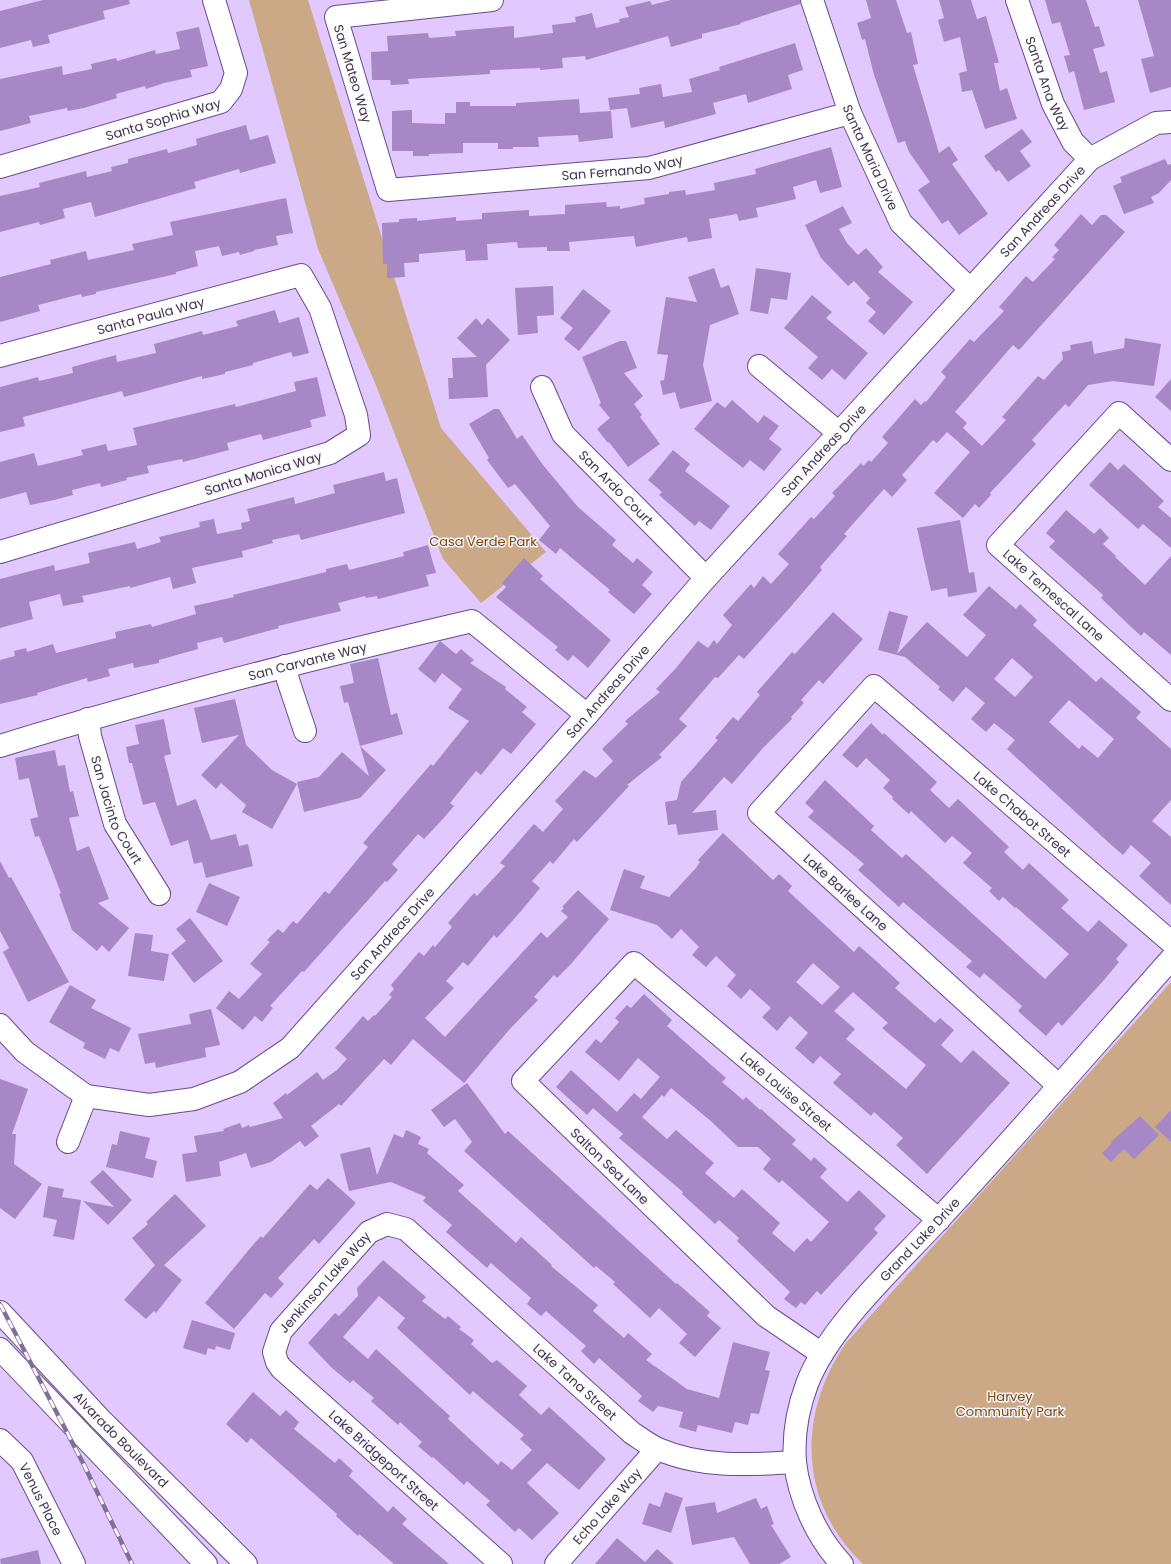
<svg xmlns="http://www.w3.org/2000/svg" width="1171" height="1564" font-family="Poppins,sans-serif">
<rect width="100%" height="100%" fill="#e1c8ff"/>
<g fill="#cba886">
<path d="M249 0H308L441 428 546 552 481 603 443 559 375 383 318 249Z"/>
<path d="M1171 982V1564H863C798 1502 797 1414 846 1343Z"/>
</g>
<g fill="#a588c5" fill-rule="evenodd">
<path d="M43 0H129L130 4 103 11 105 19 48 35 50 43 33 47 31 40 0 48V11Z"/>
<path d="M671 0H800V4L740 23 741 24 702 34V38L671 47 668 36 586 60 585 56 562 58 563 68 540 70V68L490 70V74L408 79 409 84 391 85 390 80H372L371 52 388 51 387 36 428 33 429 38 456 36 455 31 514 26V38L553 33 552 25 576 22 575 17 592 13 596 28 620 22 619 19 629 17 625 7 650 1 652 5Z"/>
<path d="M866 0H896L907 33 911 32 918 64 913 65 939 153 949 146 958 160 952 164 988 214 959 235 948 220 942 224 918 190 930 182 909 152 905 141 898 143 874 75 865 39 862 40 857 23 871 18Z"/>
<path d="M939 0H971L977 19 986 16 999 63H994L1000 91 1007 88 1017 119 985 129 972 90 962 92 959 73 967 71 960 37 944 42 938 20 944 18Z"/>
<path d="M1045 0H1086L1095 27 1099 26 1105 46 1093 49 1100 73 1107 71 1115 102 1084 110 1074 71 1069 73 1064 56 1070 55 1060 22 1052 24Z"/>
<path d="M1138 0H1171V87L1150 93 1141 59 1154 56Z"/>
<path d="M199 27 208 66 190 70 192 77 164 83 146 89 145 86 116 94 117 98 84 108 68 111 67 108 29 116 31 123 0 131V79L62 66 63 75 92 69 91 64 116 58 117 61 155 50 156 54 180 49 176 32Z"/>
<path d="M795 43 803 70 788 75 792 89 748 103 746 94 713 103 716 114 665 128 664 121 631 128 627 108 610 110 608 98 640 94 639 88 661 84 663 97 692 92 689 79 720 70 719 67Z"/>
<path d="M579 99 580 113 611 111 613 138 579 142 578 135 538 137 539 147H513V149H498V143H463V153L429 154V156H413V151H392V111L412 110V123L445 124V113H456V102H470V106H516V103Z"/>
<path d="M246 125 250 140 268 135 276 163 240 173 239 169 194 182 196 188 95 217 91 202 63 209 65 218 40 225 39 222 0 232V196L40 187 39 183 86 171 87 177 112 171 111 167 128 163V159L167 149 168 153 197 145 196 139Z"/>
<path d="M1022 129 1032 142 1020 151 1031 166 1008 182 999 170 996 172 984 156Z"/>
<path d="M831 147 842 187 820 193 816 180 793 187 796 199 756 208 758 217 739 221 737 214 709 219 712 238 688 242 687 237 636 247 634 236 569 242 570 251H547V247L518 248 517 242 487 244 488 260 466 261 465 250 419 254V262L404 263 405 277 387 278V264H383L382 223 399 222V219L417 218V221L456 217V221L482 219V213L529 210V216L565 214V205L606 202 607 207 620 206V209L645 204 644 198 669 194V192L685 190 686 195 715 190 714 183 756 174 755 169Z"/>
<path d="M1165 159 1168 165 1171 164V180L1159 193 1151 197 1154 203 1124 214 1113 186 1122 182 1120 177Z"/>
<path d="M286 198 293 233 276 236 278 245 254 250V251L240 255 239 252 222 256 219 246 195 251 198 266 176 272V274L96 292V294L82 297 81 294 38 305 40 311 0 322V277L51 264 50 260 86 251 88 260 134 250 132 244 173 235 170 222Z"/>
<path d="M843 206 852 223 839 229 847 243 858 255 866 248 883 267 878 272 913 302 884 335 868 321 876 312 866 303 870 298 854 281 848 286 821 258 805 225Z"/>
<path d="M1081 214 1092 225 1101 215H1106L1125 232 1019 350 1013 345 955 412 967 423 963 428 982 446 1006 420 1002 417 1038 376 1044 380 1063 359 1062 352 1071 350 1070 345 1092 341 1094 354 1124 348 1125 338 1161 344 1154 386 1113 381 1088 385 1069 407 1065 404 1032 440 1036 444 990 493 991 495 979 508 975 504 963 518 934 493 970 452 947 432 937 443 933 440 902 475 907 480 892 497 884 489 844 534 847 536 820 567 822 570 793 604 744 659 739 655 718 678 715 677 679 719 687 726 659 755 662 757 627 785 629 786 577 842 574 839 553 864 550 861 532 881 540 888 522 910 497 938 494 935 468 966 463 962 446 981 454 988 425 1018 445 1037 541 932 547 938 568 917 561 911 564 908 562 907 578 890 609 919 571 964 557 978 554 975 534 997 538 1000 509 1030 464 1083 413 1039 391 1065 384 1059 341 1106 339 1104 311 1126 319 1136 305 1147 300 1141 271 1162 251 1168 246 1153 219 1162 221 1176 186 1182 182 1154 197 1152 194 1136 224 1131 223 1129 240 1123 242 1128 249 1125 250 1127 283 1118 273 1103 286 1093 287 1095 317 1072 323 1080 337 1070 347 1059 335 1048 363 1016 368 1021 374 1015 375 1016 392 997 389 995 394 989 391 985 419 952 424 956 433 945 435 947 452 927 448 923 474 893 477 896 505 866 500 863 534 824 543 832 563 809 555 801 584 770 596 778 613 761 602 749 628 724 625 721 660 692 656 689 676 668 698 641 708 648 714 640 717 644 732 625 723 615 751 584 754 588 763 576 771 584 789 564 778 554 811 517 814 519 835 496 832 493 861 463 863 466 869 460 871 462 888 443 882 437 915 399 921 405 925 401 926 402 946 377 941 372 970 339 974 342 1004 311 999 307 1026 276 1033 282 1055 259 1052 257 1059 250 1054 245Z"/>
<path d="M714 268 721 288 729 285 739 314 710 325 703 365 712 401 680 409 675 392 663 395 660 381 664 380 668 355 657 354 666 297 697 302 688 277Z"/>
<path d="M756 268 791 273 787 300 771 298 768 314 750 311Z"/>
<path d="M553 286 554 315 537 316 538 333 518 335 515 288Z"/>
<path d="M583 289 611 311 579 351 564 339 573 328 560 318Z"/>
<path d="M812 295 832 312 826 318 868 353 845 380 832 369 822 380 808 368 818 357 784 328Z"/>
<path d="M275 310 279 323 299 317 309 353 293 357 291 352 253 363V365L225 372V374L202 379V376L124 397 122 391 23 417 25 426 0 432V387L38 377 39 381 73 373 72 367 116 355 117 362 156 353 154 344 202 331 203 335 238 326 236 321Z"/>
<path d="M476 318 482 325 488 318 510 340 486 365 488 397 449 399 448 378H453L452 358 477 357 457 338Z"/>
<path d="M620 341H626L637 368 624 373 643 396 634 404 642 415 640 417 660 444 628 467 609 442 608 443 597 429 610 418 599 405 601 403 582 357Z"/>
<path d="M317 377 326 416 310 420 312 427 263 440 261 434 227 443 229 450 183 462 182 459 147 466 149 473 126 478 127 480 101 487 100 483 72 490 73 495 54 500 30 505 26 492 0 499V462L34 453 38 466 83 455 81 450 106 444 108 451 137 445 133 428 235 404 236 407 296 391 294 382Z"/>
<path d="M1171 379V411L1155 397Z"/>
<path d="M732 400 758 423 764 415 779 426 769 439 782 449 764 471 750 460 743 468 694 429 717 402 725 408Z"/>
<path d="M494 409H499L517 439 522 435 543 465 578 507 616 540 612 545 633 563 637 558 653 572 642 585 652 594 634 614 608 592 610 590 560 548 556 554 539 540 550 526 515 484 508 488 487 460 489 458 469 424Z"/>
<path d="M673 450 690 464 685 471 730 506 711 530 699 521 695 526 659 495 662 492 648 480Z"/>
<path d="M1110 462 1118 470 1124 464 1164 501 1158 507 1171 518V548L1143 524 1138 529 1089 485Z"/>
<path d="M384 472 386 481 397 478 405 513 301 540 299 534 272 540 273 543 242 551 243 557 192 568 196 583 173 589 170 577 130 588V586L82 596 84 602 63 606 60 594 29 602 33 619 0 628V579L54 565 55 571 90 563 88 553 135 542 137 549 161 542 159 537 200 527 199 522 214 519 217 534 242 529 241 523 250 521 247 509 294 497 295 504 335 493 333 485Z"/>
<path d="M1066 510 1094 534 1100 528 1109 538 1103 544 1116 556 1115 557 1145 585 1171 556V655L1144 632 1141 636 1128 624 1101 598 1103 595 1049 547 1055 541 1046 533Z"/>
<path d="M960 520 969 573 974 572 977 592 948 597 947 588 931 591 917 528Z"/>
<path d="M428 545 436 573 426 575 429 586 378 599 377 596 366 598 365 596 338 603 341 611 278 626 279 628 224 643 222 637 197 643 198 649 159 660V663L134 668 133 663 108 669 110 676 88 682 87 678 37 693 38 695 0 704V660L15 656 14 651 26 648 27 652 53 644 56 653 116 638 115 632 151 624 152 627 196 614 194 606 234 597 233 595 326 572V569L347 564 349 570 404 556 403 552Z"/>
<path d="M524 558 543 576 540 579 611 640 588 668 573 655 568 661 555 650 558 647 496 597 506 587 502 583Z"/>
<path d="M989 586 1016 609 1020 604 1037 620 1033 625 1096 682 1101 677 1141 712 1136 718 1171 749V800L1152 821 1171 837V905L1139 876 1151 863 1131 845 1123 855 1108 842 1007 749 1015 740 994 723 986 732 971 719 985 703 966 687 953 702 938 689 940 687 905 657 878 650 889 611 908 616 897 654 927 622 967 657 986 635 963 615ZM1012 658 1033 677 1015 697 994 679ZM1069 700 1114 739 1098 758 1082 745 1079 749 1049 722Z"/>
<path d="M833 612 863 639 823 684 819 680 801 700 804 703 791 717 792 719 763 748 732 784 724 777 692 813 716 810 718 830 678 835 676 824 668 825 665 802 677 800 681 782 718 740 715 738 733 717 738 721 760 695 757 692 792 652 795 654Z"/>
<path d="M440 641 456 654 461 649 474 660 470 663 506 687 505 689 527 707 522 712 536 724 511 754 503 748 481 775 476 771 450 803 454 806 441 821 424 839 418 834 392 864 398 870 387 882 385 881 304 972 302 971 270 1006 273 1008 262 1022 255 1016 243 1030 216 1008 229 991 239 999 262 974 250 964 270 942 267 940 278 929 283 933 293 921 297 924 325 891 329 894 368 847 363 843 431 764 433 766 469 721 448 708 462 689 442 673 435 683 418 669Z"/>
<path d="M378 658 391 715 397 713 403 734 360 746 348 702 344 703 340 686 354 683 350 664Z"/>
<path d="M235 699 246 745 272 770 297 784 272 829 242 812 246 805 221 783 216 789 201 775 239 735 202 743 194 708Z"/>
<path d="M164 719 171 754 164 756 177 806 196 799 211 840 236 834 239 846 248 844 253 866 206 878 202 862 194 864 188 840 171 846 155 802 143 805 132 763H129L126 747 139 744 135 725Z"/>
<path d="M871 723 883 735 884 733 937 782 930 790 949 808 958 799 1009 847 1004 852 1023 870 1029 863 1069 900 1061 908 1088 932 1099 920 1128 945 1116 959 1119 962 1104 980 1062 1026 1058 1022 1046 1036 1018 1011 1022 1006 984 973 980 978 966 967 972 961 903 902 899 907 858 870 864 864 808 817 814 811 805 803 825 780 874 826 871 830 902 858 906 854 1045 979 1069 954 1016 907 1015 908 1003 897 999 901 989 891 992 888 963 863 972 853 952 836 945 843 911 811 909 814 892 799 893 797 883 788 890 780 866 758 857 768 842 755Z"/>
<path d="M360 746 386 770 360 798 304 812 297 782 319 777 342 752 369 776Z"/>
<path d="M55 750 58 766 65 765 70 792 73 791 79 816 69 818 77 851 89 846 109 899 98 903 129 928 109 952 102 945 97 951 72 930 59 894 61 893 39 836 35 837 30 819 38 817 29 778 19 780 15 758Z"/>
<path d="M723 833 773 880 779 874 792 886 788 891 854 952 859 946 873 958 900 983 895 988 935 1023 940 1018 954 1030 941 1045 961 1063 973 1050 1010 1083 927 1174 896 1145 903 1138 874 1112 871 1116 833 1083 841 1074 820 1056 813 1064 795 1048 808 1033 790 1016 777 1031 762 1017 771 1008 750 989 741 999 727 986 736 975 716 956 706 967 692 955 699 947 681 929 672 939 657 925 610 910 624 869 645 876 640 888 669 897 696 868 700 862 698 860ZM813 963 840 987 822 1005 796 982ZM853 992 888 1023 882 1028 926 1065 906 1089 846 1039 855 1029 834 1011Z"/>
<path d="M0 861 9 878 11 877 69 982 28 1002 3 952 9 948 0 931Z"/>
<path d="M209 883 240 897 227 926 196 912Z"/>
<path d="M190 918 223 961 194 983 171 953 186 941 176 929Z"/>
<path d="M135 933 153 935 151 951 169 954 164 981 128 976Z"/>
<path d="M70 985 96 1000 91 1008 131 1028 119 1052 110 1048 105 1059 83 1048 85 1043 49 1022Z"/>
<path d="M644 994 672 1020 667 1026 726 1078 722 1082 743 1100 746 1097 760 1110 761 1109 796 1140 792 1144 811 1161 814 1157 827 1169 820 1177 847 1202 859 1190 886 1216 874 1229 878 1233 821 1295 817 1291 805 1305 801 1302 796 1308 784 1299 790 1292 737 1241 739 1238 719 1220 715 1224 682 1194 683 1192 619 1138 623 1134 593 1108 587 1115 556 1087 571 1070 617 1112 634 1093 641 1099 660 1077 638 1058 619 1081 585 1052 596 1039 601 1043 619 1022 615 1018 627 1005 631 1008ZM671 1088 712 1122 738 1147H758L771 1159 763 1169 779 1183 782 1180 829 1222 811 1242 807 1238 794 1252 772 1233 780 1223 742 1189 734 1198 705 1173 714 1163 676 1130 667 1139 642 1117 662 1095 664 1097Z"/>
<path d="M211 1009 220 1045 205 1048 206 1057 156 1068 155 1062 145 1064 138 1034 191 1024 189 1014Z"/>
<path d="M0 1079 28 1089 12 1134H16L14 1164 42 1184 15 1219 0 1208Z"/>
<path d="M467 1083 505 1134 508 1131 676 1284 677 1283 710 1312 707 1316 721 1328 695 1357 679 1343 687 1334 659 1308 650 1318 613 1284 615 1282 596 1266 594 1268 464 1151 472 1142 455 1119 444 1127 431 1110Z"/>
<path d="M1171 1110V1142L1155 1127Z"/>
<path d="M1140 1116 1159 1135 1134 1159 1124 1149 1111 1162 1102 1153 1112 1143 1111 1142Z"/>
<path d="M406 1130 421 1137 418 1144 429 1149 427 1153 464 1185 458 1191 516 1243 521 1237 552 1265 551 1266 598 1305 593 1311 624 1338 628 1333 652 1354 646 1360 687 1389 719 1398 733 1342 770 1352 765 1370 770 1371 759 1414 751 1413 748 1425 735 1422 732 1433 698 1425 696 1432 679 1427 683 1412 658 1406 653 1412 638 1401 642 1396 599 1358 594 1364 581 1351 586 1346 546 1311 541 1316 527 1304 531 1298 491 1263 487 1268 446 1232 452 1225 423 1201 426 1197 391 1182 349 1191 340 1154 370 1147 377 1175 394 1134 403 1138Z"/>
<path d="M120 1131 150 1138 145 1158 157 1161 153 1178 106 1167 112 1144 117 1145Z"/>
<path d="M103 1170 132 1200 108 1225 83 1201 114 1207 90 1182Z"/>
<path d="M328 1178 356 1203 319 1244 314 1239 278 1278 284 1284 271 1298 265 1293 234 1329 205 1303 252 1246 261 1236 263 1238 310 1184 317 1190Z"/>
<path d="M48 1186 64 1189 62 1197 81 1200 74 1240 53 1236 57 1220 43 1217Z"/>
<path d="M175 1194 206 1226 164 1265 182 1280 156 1313 154 1311 146 1319 124 1300 155 1265 132 1238 148 1224 146 1222Z"/>
<path d="M383 1260 426 1297 422 1301 445 1319 448 1316 461 1327 459 1329 474 1340 471 1344 492 1363 497 1360 527 1386 519 1395 541 1415 549 1407 606 1459 579 1490 547 1463 527 1483 559 1513 532 1540 519 1528 515 1532 486 1505 490 1501 467 1481 464 1485 433 1457 432 1458 418 1446 422 1442 400 1422 398 1425 371 1401 374 1398 353 1380 350 1383 332 1368 308 1343 335 1313 339 1316 358 1296 357 1288ZM379 1296 405 1318 397 1328 470 1395 473 1391 524 1435 520 1439 532 1450 512 1470 501 1461 498 1465 448 1419 450 1416 376 1349 368 1359 343 1337Z"/>
<path d="M192 1320 235 1333 230 1350 216 1346 215 1350 208 1348 206 1355 183 1348Z"/>
<path d="M253 1392 280 1416 286 1410 299 1422 294 1429 335 1463 339 1458 353 1471 349 1476 388 1512 393 1506 407 1519 402 1524 449 1564H394L359 1534 358 1536 336 1516 337 1514 251 1438 247 1443 226 1424Z"/>
<path d="M665 1492 683 1498 671 1533 642 1524 649 1503 660 1507Z"/>
<path d="M756 1498 761 1509 767 1506 774 1524 771 1525 791 1557 779 1564H750L734 1537 692 1545 685 1507 715 1502 717 1513Z"/>
<path d="M617 1538 645 1562 657 1549 674 1564H595Z"/>
<path d="M38 1550 41 1564H1L0 1559Z"/>
</g>
<g fill="none" stroke-linecap="round" stroke-linejoin="round">
<defs>
<g id="minor">
<path id="s1" d="M492 0 336 17 388 190 649 168 850 113"/>
<path id="s2" d="M812 0 850 113 901 223 970 289"/>
<path id="s3" d="M1017 0 1053 104 1073 142 1090 159"/>
<path id="s4" d="M0 167 221 102 231 89 236 73 214 0"/>
<path id="s5" d="M0 356 301 275 320 308 356 415 359 435 330 453 0 552"/>
<path d="M759 366 840 434"/>
<path id="s6" d="M542 387 563 434 706 578"/>
<path id="s7" d="M1171 460 1119 413 998 545 1171 700"/>
<path d="M285 666 288 680 305 731"/>
<path id="s8" d="M88 719 90 736 115 824 159 894"/>
<path id="s9" d="M0 746C156 698 313 658 472 621L587 715"/>
<path id="s10" d="M0 1025 25 1052 86 1096 149 1105 194 1099 240 1082 290 1048 587 715 706 578 1090 159 1156 123 1171 122"/>
<path id="s11" d="M1059 1086 759 813 874 686 1171 942"/>
<path d="M68 1142 86 1096"/>
<path id="s12" d="M822 1354 766 1316 523 1081 634 963 939 1220"/>
<path id="s13" d="M0 1440 22 1461 74 1564"/>
<path id="s14" d="M501 1564 281 1368 277 1362 274 1352 281 1331 369 1232 387 1224 406 1229 632 1433C640 1438 649 1445 658 1449 702 1468 749 1465 795 1462"/>
<path id="s15" d="M556 1564 657 1449"/>
<path id="s16" d="M842 1564C817 1538 799 1498 795 1462 793 1436 798 1408 807 1384 829 1326 897 1265 939 1219 1018 1134 1094 1046 1171 959"/>
</g>
<g id="major">
<path id="s17" d="M0 1312 100 1419 246 1564"/>
<path d="M0 1349 206 1564"/>
</g>
</defs>
<use href="#minor" stroke="#694b88" stroke-width="24"/>
<use href="#major" stroke="#694b88" stroke-width="24"/>
<use href="#minor" stroke="#fff" stroke-width="22"/>
<use href="#major" stroke="#fff" stroke-width="22"/>
<defs>
<path id="rail" d="M0 1304 84 1465 132 1564"/>
</defs>
<use href="#rail" stroke="#816f96" stroke-width="4.5"/>
<use href="#rail" stroke="#f7f4fb" stroke-width="3" stroke-dasharray="9" stroke-linecap="butt"/>
</g>
<g text-anchor="middle" stroke-width="3" stroke-linejoin="round" paint-order="stroke">
<g font-size="13" fill="#40334e" stroke="#f7f4fb">
<text dy="5" stroke="none"><textPath href="#s1" startOffset="216">San Mateo Way</textPath></text>
<text dy="5" stroke="none"><textPath href="#s3" startOffset="89">Santa Ana Way</textPath></text>
<text dy="5" stroke="none"><textPath href="#s4" startOffset="170">Santa Sophia Way</textPath></text>
<text dy="5" stroke="none"><textPath href="#s2" startOffset="168">Santa Maria Drive</textPath></text>
<text dy="5" stroke="none"><textPath href="#s1" startOffset="573">San Fernando Way</textPath></text>
<text dy="5" stroke="none"><textPath href="#s10" startOffset="1456">San Andreas Drive</textPath></text>
<text dy="5" stroke="none"><textPath href="#s5" startOffset="156">Santa Paula Way</textPath></text>
<text dy="5" stroke="none"><textPath href="#s10" startOffset="1132">San Andreas Drive</textPath></text>
<text transform="translate(263 473) rotate(-17)" y="5">Santa Monica Way</text>
<text dy="5" stroke="none"><textPath href="#s6" startOffset="127">San Ardo Court</textPath></text>
<text dy="5" stroke="none"><textPath href="#s7" startOffset="324">Lake Temescal Lane</textPath></text>
<text dy="5" stroke="none"><textPath href="#s9" startOffset="319">San Carvante Way</textPath></text>
<text dy="5" stroke="none"><textPath href="#s10" startOffset="808">San Andreas Drive</textPath></text>
<text dy="5" stroke="none"><textPath href="#s8" startOffset="96">San Jacinto Court</textPath></text>
<text dy="5" stroke="none"><textPath href="#s11" startOffset="773">Lake Chabot Street</textPath></text>
<text transform="translate(846 892) rotate(42)" y="5">Lake Barlee Lane</text>
<text dy="5" stroke="none"><textPath href="#s10" startOffset="484">San Andreas Drive</textPath></text>
<text dy="5" stroke="none"><textPath href="#s12" startOffset="767">Lake Louise Street</textPath></text>
<text transform="translate(610 1166) rotate(44)" y="5">Salton Sea Lane</text>
<text dy="5" stroke="none"><textPath href="#s16" startOffset="378">Grand Lake Drive</textPath></text>
<text dy="5" stroke="none"><textPath href="#s14" startOffset="400">Jenkinson Lake Way</textPath></text>
<text dy="5" stroke="none"><textPath href="#s14" startOffset="734">Lake Tana Street</textPath></text>
<text dy="5" stroke="none"><textPath href="#s17" startOffset="176">Alvarado Boulevard</textPath></text>
<text transform="translate(384 1460) rotate(42)" y="5">Lake Bridgeport Street</text>
<text dy="5" stroke="none"><textPath href="#s13" startOffset="73">Venus Place</textPath></text>
<text dy="5" stroke="none"><textPath href="#s15" startOffset="77">Echo Lake Way</textPath></text>
</g>
<g font-size="13" fill="#7b4908" stroke="#f7f4fb">
<text x="483" y="546">Casa Verde Park</text>
<text x="1010" y="1401">Harvey<tspan x="1010" dy="15">Community Park</tspan></text>
</g>
</g>
</svg>
